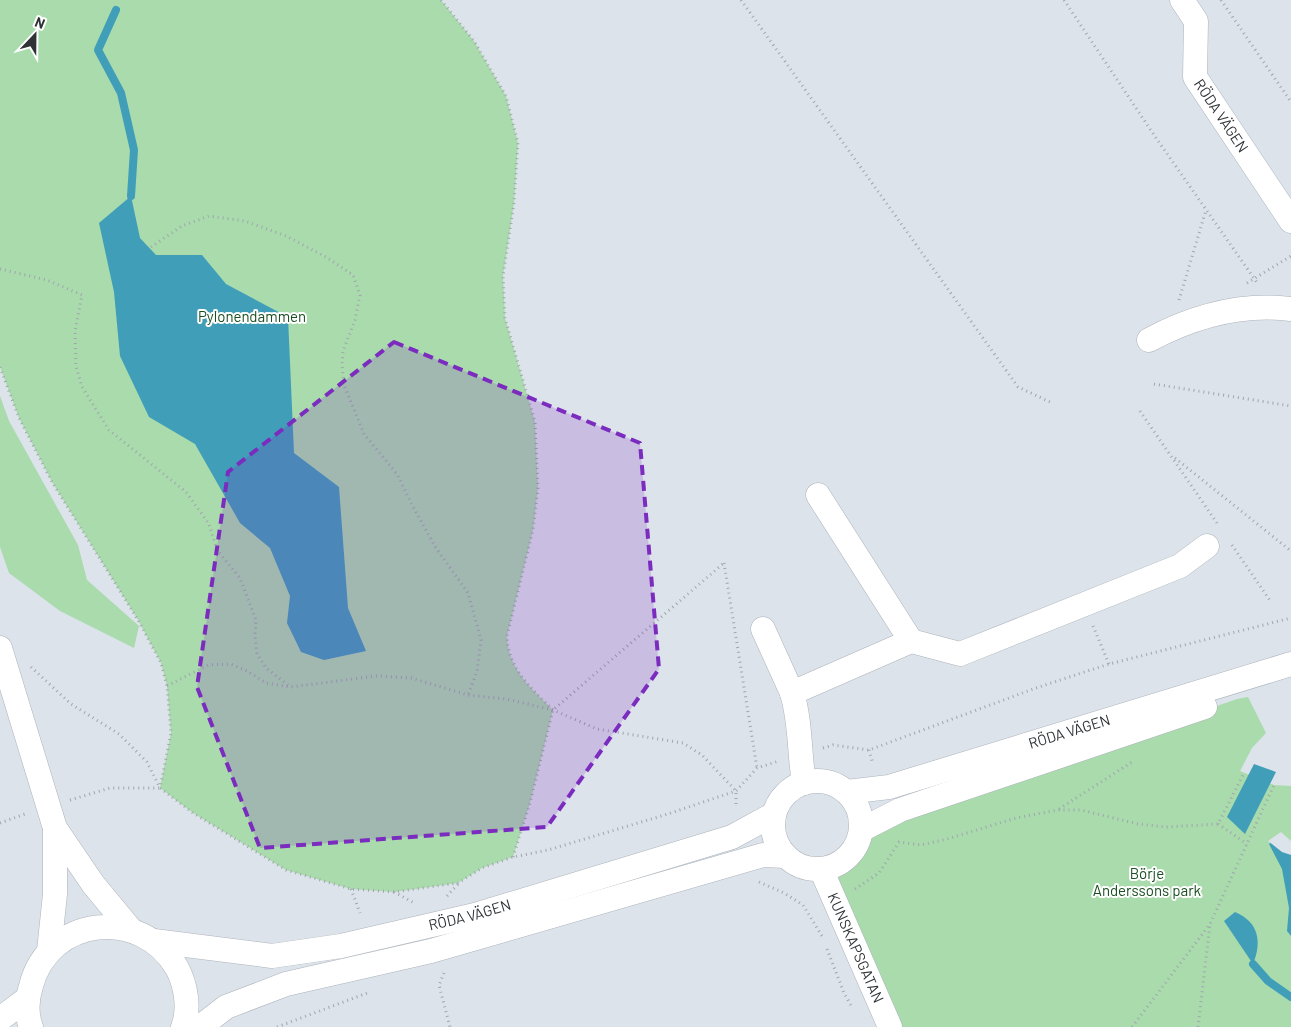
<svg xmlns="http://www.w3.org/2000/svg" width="1291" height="1027" font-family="Barlow,sans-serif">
<rect width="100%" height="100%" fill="#dce3eb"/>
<g fill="#a9dbac">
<path d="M0 0H441L474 41 506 96 518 143 514 203 503 276 505 318 535 422 538 488 533 530 507 636C508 669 531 688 553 710L530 803 513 857 482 868 458 883 394 892 351 889 286 870 193 813 160 788 171 733 167 686 161 663 138 620 52 482 19 418 0 367Z"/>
<path d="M0 396 9 421 78 545 87 580 139 626 134 648 60 611 9 573 0 547Z"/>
<path d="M1248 697 1266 733 1252 748 1240 771 1274 785 1291 786V1027H902L821 869C843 865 855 851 861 830L1237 699Z"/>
</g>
<g fill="#409eb9">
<path d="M131 196 140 238 156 255H202L226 284 288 317 294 453 339 487 348 608 366 651 324 660 301 652 287 623 290 596 270 548 240 523 195 444 149 417 120 356 114 292 99 223Z"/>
<path d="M1254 764 1276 772 1245 834 1227 817Z"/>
<path d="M1281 834 1291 845V936L1287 931 1289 908 1282 869 1269 844Z"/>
<path d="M1235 912C1259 922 1262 942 1253 964L1224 921Z"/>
</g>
<path fill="#dce3eb" d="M1281 832 1291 841V855L1282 852 1268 841Z"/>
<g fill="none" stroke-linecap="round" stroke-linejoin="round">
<g stroke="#409eb9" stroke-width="8">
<path d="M116 10 98 50 121 93 134 150 131 196"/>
<path d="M1253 964 1268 981 1291 997"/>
</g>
<defs>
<g id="minor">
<path id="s1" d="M1182 0 1196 21 1195 77 1291 221"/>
<path d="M1149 340C1192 317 1241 303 1291 309"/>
<path d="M818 495 911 641"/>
<path d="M763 629 792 693"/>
<path d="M0 648 55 828V894L49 951"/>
<circle cx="817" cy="825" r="44"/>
<path d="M804 783C799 753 801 723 792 693L911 641 960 654 1180 566 1207 546"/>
<path id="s2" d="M847 792 889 787 1291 664"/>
<path d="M55 828 93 884 131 930"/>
<path d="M861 830 900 810 1205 707"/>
<path id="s3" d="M821 869 890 1027"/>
<path id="s4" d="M154 941 272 956 341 946 475 915 732 837 774 814"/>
<path d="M0 1019 28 998"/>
<path d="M31 1027C26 1014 27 999 31 986 49 916 141 906 177 968 186 985 190 1009 183 1027"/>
<path d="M200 1027 226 1007 286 984 431 951 763 855 786 856"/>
</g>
</defs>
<use href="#minor" stroke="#adb3bb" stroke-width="25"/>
<g stroke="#a1a6ad" stroke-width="3" stroke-dasharray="1 4" stroke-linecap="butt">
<path d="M441 0 474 41 506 96 518 143 514 203 503 276 505 318 535 422 538 488 533 530 507 636C508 669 531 688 553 710"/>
<path d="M741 0 1018 387 1050 402"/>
<path d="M1064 0 1154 135 1258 284"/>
<path d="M1221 0 1291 102"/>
<path d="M151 247 182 226 209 216 245 221 286 236 326 257 353 275 360 295 355 320 343 351 342 364 344 385 364 434 397 474 412 505 436 548 468 593 481 640 477 671 468 695"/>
<path d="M0 269 47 280 82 295 75 331 76 366 82 387 109 430 186 492 209 524 217 550 240 578 256 620 255 636 257 654 266 668 289 686"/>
<path d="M1247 283 1291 256"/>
<path d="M1179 300 1206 210"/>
<path d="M0 367 19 418 52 482 138 620 161 663 167 686 171 733 160 788"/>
<path d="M1154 384 1291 406"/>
<path d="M1140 411 1217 523"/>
<path d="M1175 458 1291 551"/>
<path d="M1232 545 1271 602"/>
<path d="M724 563 757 768"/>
<path d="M1093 626 1109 664"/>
<path d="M31 667 71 704 119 734 147 762 160 788 193 813 286 870 351 889 394 892 458 883 482 868 513 857 548 850 668 814 736 791 757 768 779 761"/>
<path d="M167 686 208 665 231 664 247 671 266 683 291 687 376 676 411 678 468 695 506 699 553 710 597 729 683 743 702 755 736 791V807"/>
<path d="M823 748 833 745 869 750 1036 688 1109 664 1291 618"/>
<path d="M869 750 873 764"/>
<path d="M70 800 110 788H160"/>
<path d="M1059 809 1132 762"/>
<path d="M0 823 25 814"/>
<path d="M1218 824 1247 844"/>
<path d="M513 857 530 803 553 710 724 563"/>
<path d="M759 882 784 893 803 905 822 936"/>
<path d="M351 889 360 913"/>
<path d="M855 889 879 873 899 842 921 845 947 839 1016 818 1058 810H1081L1138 824 1166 827 1218 824 1244 773"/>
<path d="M394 892 416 904"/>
<path d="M447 896 458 884"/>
<path d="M827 949 844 993 852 1007"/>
<path d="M444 973 439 985 450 1027"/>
<path d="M277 1027 370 992"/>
<path d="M1132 1027 1210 924 1274 785"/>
<path d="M1198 1027 1210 925"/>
</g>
<use href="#minor" stroke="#fff" stroke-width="24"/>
</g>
<path fill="#7b2cbf" fill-opacity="0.2" stroke="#7b2cbf" stroke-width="4" stroke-dasharray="10 6" stroke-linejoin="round" d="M394 342 640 443 659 669 547 827 260 848 197 687 228 472Z"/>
<g text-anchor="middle" stroke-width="4" stroke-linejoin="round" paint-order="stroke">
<g font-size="15" fill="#303336" stroke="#fff">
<text dy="5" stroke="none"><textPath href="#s1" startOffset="128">RÖDA VÄGEN</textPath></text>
<text dy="5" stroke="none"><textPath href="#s2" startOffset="231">RÖDA VÄGEN</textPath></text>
<text dy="5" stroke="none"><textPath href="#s4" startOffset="321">RÖDA VÄGEN</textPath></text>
<text dy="5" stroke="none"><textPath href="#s3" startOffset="86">KUNSKAPSGATAN</textPath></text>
</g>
<g font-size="15" fill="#1b4e22" stroke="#fff">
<text x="252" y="322">Pylonendammen</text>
<text x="1147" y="879">Börje<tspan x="1147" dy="17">Anderssons park</tspan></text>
</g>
</g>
<g transform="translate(35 35) rotate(22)" stroke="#ffffff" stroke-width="4" paint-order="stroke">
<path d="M0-4L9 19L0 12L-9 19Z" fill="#303336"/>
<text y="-8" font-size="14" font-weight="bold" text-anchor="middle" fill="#303336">N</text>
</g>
</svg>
